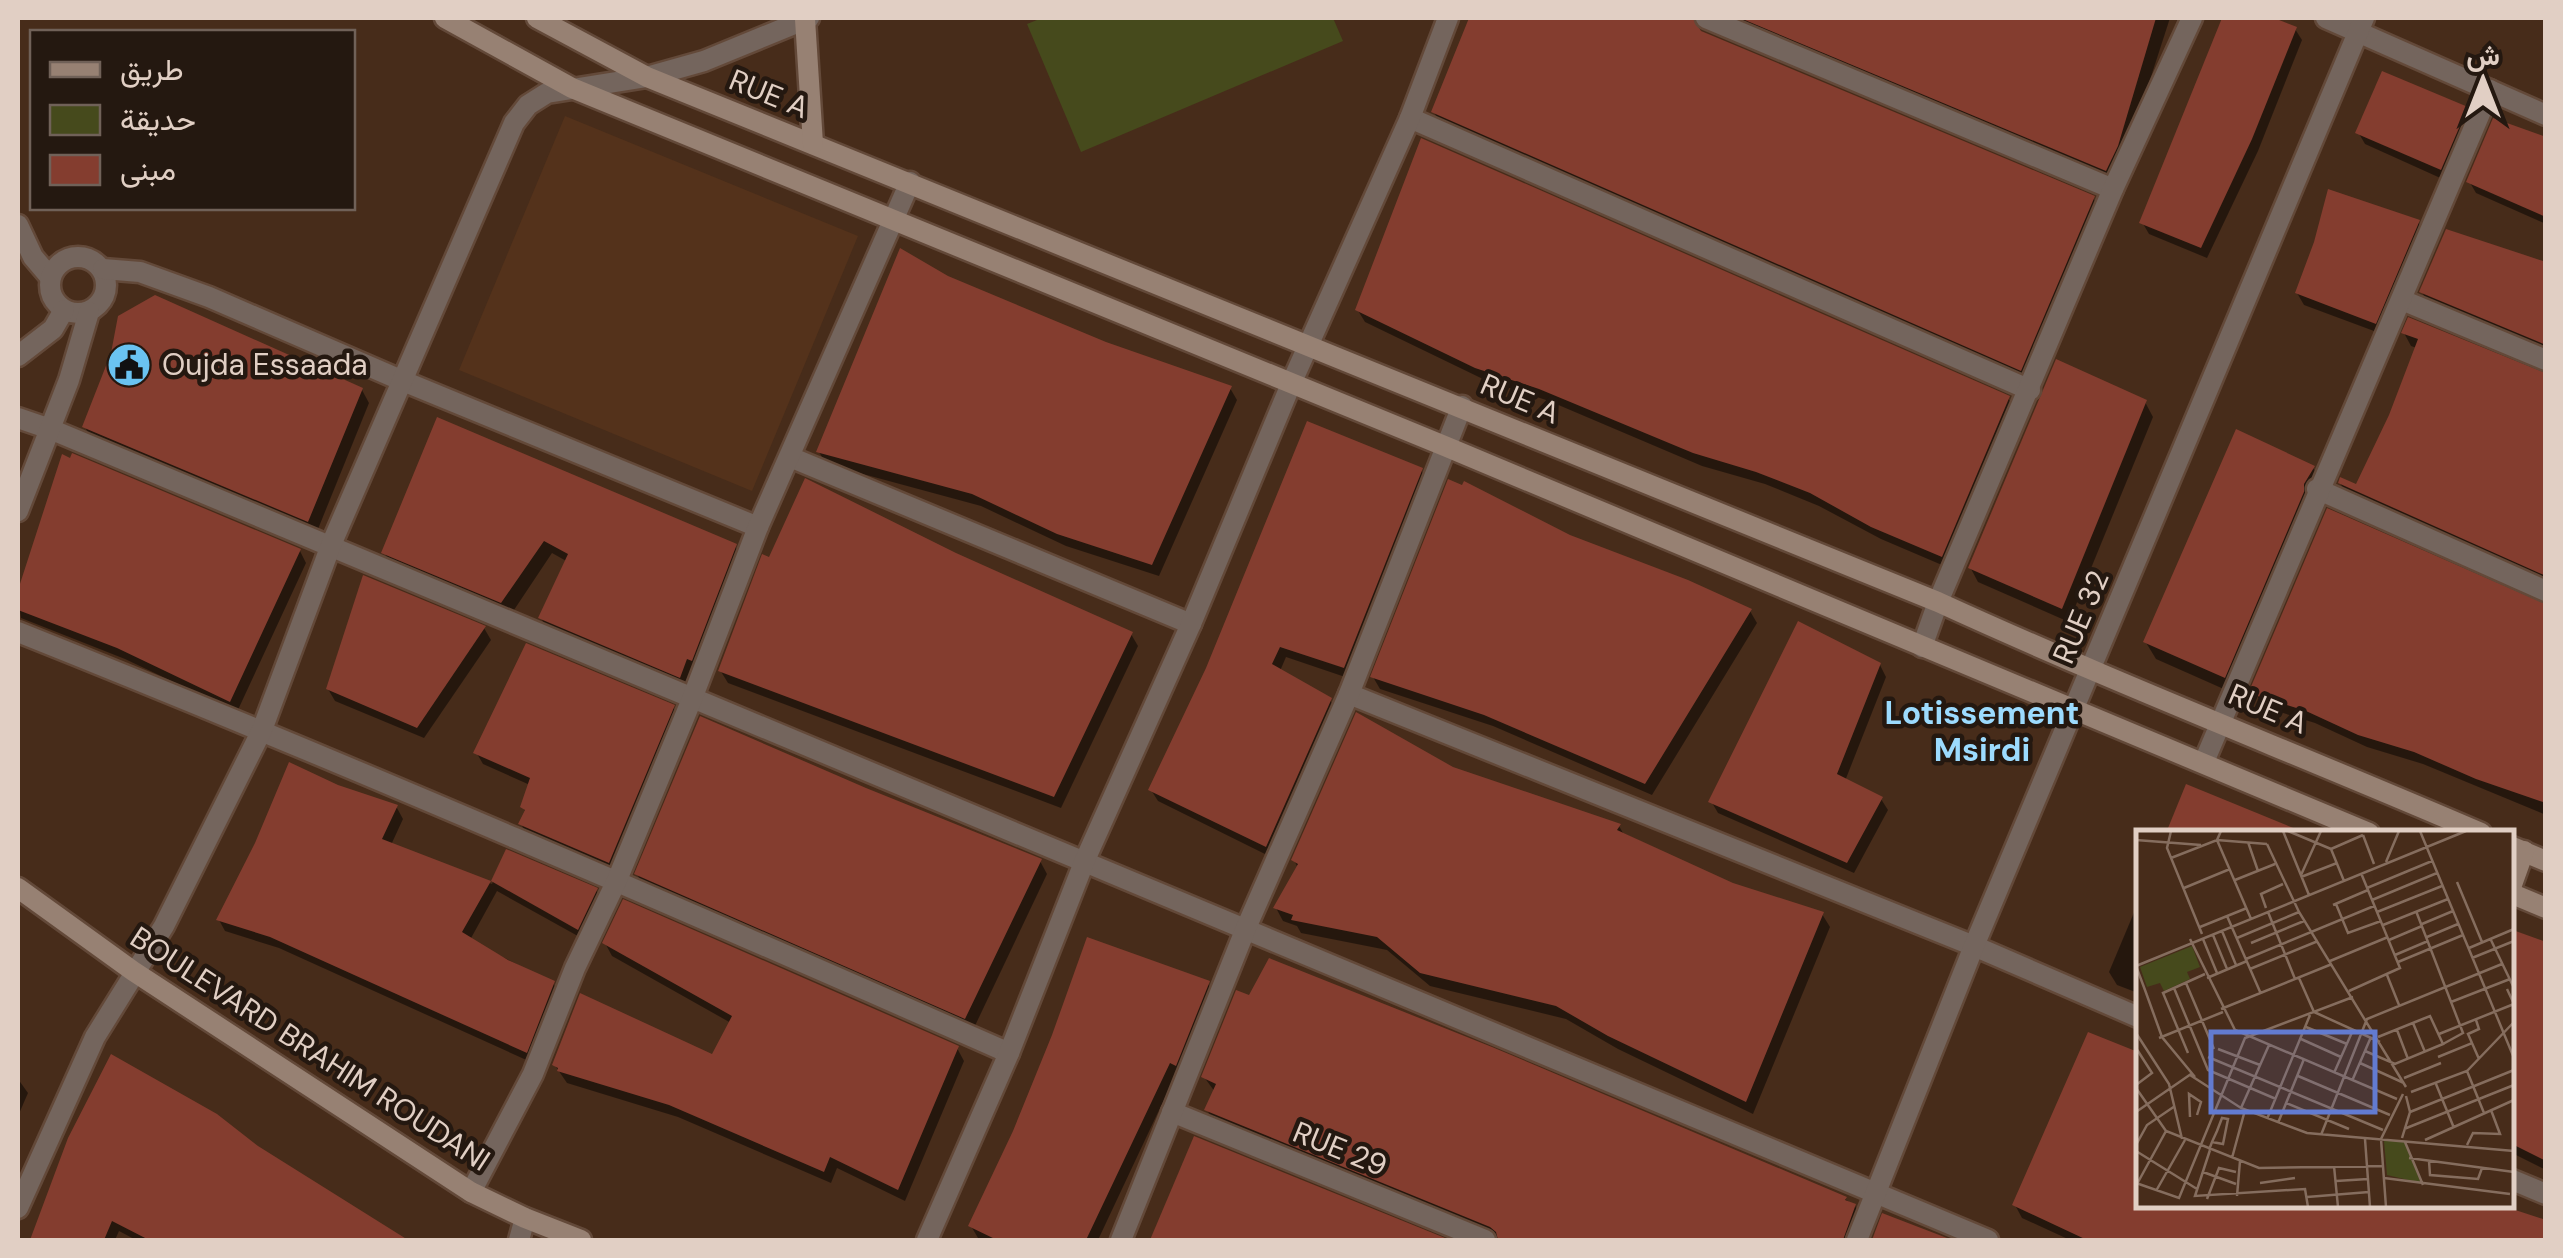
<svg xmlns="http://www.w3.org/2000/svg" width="2563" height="1258" font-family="'DM Sans',Vazirmatn,sans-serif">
<rect width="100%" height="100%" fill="#472c1a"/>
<path fill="#54321b" d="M565 116 858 236 752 491 459 370Z"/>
<path fill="#464a1c" d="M1042 18H1333L1343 41 1081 152 1027 24Z"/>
<g fill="#0007">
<path d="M1472 18H1718L1706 19 1699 27 1700 33 2093 198 2101 211 2028 382 1441 125 1434 112Z"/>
<path d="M1721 18H2170L2124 160 2113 182Z"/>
<path d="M2224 18H2267L2295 29 2302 40 2258 151 2207 258 2149 234 2142 222Z"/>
<path d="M2466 109 2473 121 2447 181 2365 144 2358 132Z"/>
<path d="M2546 140V224L2476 193 2469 181Z"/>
<path d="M2418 222 2425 233 2382 334 2304 305 2297 293Z"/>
<path d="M2546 265V353L2429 305 2422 292Z"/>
<path d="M947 278 1105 344 1230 388 1237 400 1159 576 1066 546 981 506 826 464 819 452Z"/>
<path d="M1357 309 2008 398 2016 411 1949 568 1881 539 1819 506 1765 484 1702 466 1549 401 1485 380 1365 322Z"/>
<path d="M2404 333 2546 376V584L2348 496 2340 483 2357 488 2391 416 2417 348 2411 346Z"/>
<path d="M362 390 369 403 316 534 92 440 85 427Z"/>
<path d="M2145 402 2153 417 2069 622 1978 582 1970 567Z"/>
<path d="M438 421 735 546 743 560 688 690 549 632 541 618 568 562 552 553 510 616 392 566 384 552Z"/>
<path d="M64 458 300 551 306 563 237 712 125 659 21 618 18 597Z"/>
<path d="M2313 468 2324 485 2235 694 2156 659 2145 641Z"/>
<path d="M1421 470 1428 482 1351 679 1286 657 1280 671 1330 700 1337 712 1273 858 1158 801 1151 790Z"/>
<path d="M1570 537 1750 611 1757 623 1652 795 1493 726 1380 689 1373 677Z"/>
<path d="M955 555 1131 634 1138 646 1061 808 728 683 720 670Z"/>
<path d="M2546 606V815L2423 764 2367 747 2315 723 2264 707 2253 689Z"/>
<path d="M484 628 491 640 424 738 335 701 328 689Z"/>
<path d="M1880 665 1886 677 1845 781 1881 799 1888 810 1854 873 1718 813 1711 801Z"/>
<path d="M673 707 680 719 615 874 528 836 521 824 526 813 523 807 530 785 483 764 476 752Z"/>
<path d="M1452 769 1619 826 1623 833 1733 885 1822 914 1830 927 1753 1114 1618 1049 1566 1019 1430 986 1387 950 1301 933 1297 926 1283 921 1276 908 1298 868 1294 860Z"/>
<path d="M337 787 397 808 403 819 391 845 492 884 507 852 596 890 603 902 585 940 497 891 470 940 553 983 560 995 533 1063 279 948 225 931 219 920Z"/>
<path d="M1040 861 1047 874 973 1030 644 887 637 874Z"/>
<path d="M2138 903V993L2117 985 2109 972Z"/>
<path d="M2510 930 2546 944V1170L2510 1152Z"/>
<path d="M605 943 957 1048 964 1061 905 1201 837 1168 831 1183 678 1117 567 1083 554 1064 713 1058 731 1023 612 956Z"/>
<path d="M1208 984 1215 995 1182 1076 1176 1074 1098 1240H983L978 1238 971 1226Z"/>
<path d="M2138 1055V1206H2495L2546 1223V1240H2070L2022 1218 2015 1205Z"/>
<path d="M1204 1077 1845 1199 1855 1206 1862 1219 1855 1240H1500L1215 1123 1207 1110 1215 1092Z"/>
<path d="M18 1079 28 1093 18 1116Z"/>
<path d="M70 1138 256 1148 405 1240H136L119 1231 115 1240H33Z"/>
<path d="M1195 1139 1443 1240H1152Z"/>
</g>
<g fill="#843d2f">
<path d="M1469 18H1693L1701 31 2095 196 2021 371 1431 112Z"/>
<path d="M1740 18H2156L2118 146 2106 171Z"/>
<path d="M2222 18H2274L2297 27 2252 139 2201 248 2139 223Z"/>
<path d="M2382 71 2468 107 2441 170 2355 133Z"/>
<path d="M2493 118 2546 137V217L2466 182Z"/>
<path d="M1421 138 2010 396 1942 557 1871 527 1810 493 1756 472 1693 453 1539 389 1475 368 1355 310Z"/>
<path d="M2328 189 2420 220 2376 324 2295 293 2314 242Z"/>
<path d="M2446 229 2546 262V345L2419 292Z"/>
<path d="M900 248 948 276 1106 342 1232 386 1152 565 1057 534 972 494 816 452Z"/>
<path d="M155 295 363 388 308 522 82 427 111 353 118 316Z"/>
<path d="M2408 317 2546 373V576L2338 483 2340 477 2356 484 2389 415 2418 339 2401 333Z"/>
<path d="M2056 359 2147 400 2062 609 1968 568Z"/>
<path d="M437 417 737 544 692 661 687 659 680 678 538 618 568 554 544 541 501 603 381 553Z"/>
<path d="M1307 421 1423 468 1344 668 1280 647 1272 664 1332 698 1266 847 1148 790 1206 668Z"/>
<path d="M2236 429 2315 466 2304 484V492L2225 678 2143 642Z"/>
<path d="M72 453 301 549 230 702 117 648 18 610V590L62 454 70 458Z"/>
<path d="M805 478 956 553 1133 632 1054 797 718 671 762 554 769 557Z"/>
<path d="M1448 479 1462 485 1464 481 1570 535 1688 580 1752 609 1645 784 1484 715 1370 677Z"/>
<path d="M2327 508 2546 604V803L2476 779 2414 752 2358 735 2306 711 2254 695 2255 692 2250 689Z"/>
<path d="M363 575 486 626 417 728 326 689Z"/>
<path d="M1798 621 1881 663 1837 774 1883 797 1847 863 1708 802Z"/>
<path d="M526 643 675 705 609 863 518 824 525 810 520 807 530 778 473 753Z"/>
<path d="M1356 712 1453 767 1621 824 1617 830 1733 883 1824 912 1746 1102 1608 1036 1556 1006 1420 973 1377 937 1291 920 1293 915 1273 908 1298 864 1291 860Z"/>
<path d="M700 716 866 788 1042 859 965 1019 634 874Z"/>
<path d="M289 762 338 785 398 805 382 839 491 881 462 932 508 960 555 981 527 1053 270 937 216 920 255 843Z"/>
<path d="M2186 784 2303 832V833H2166Z"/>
<path d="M506 849 598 888 578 930 491 881Z"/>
<path d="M623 899 959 1046 898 1190 830 1157 824 1172 669 1105 557 1071 558 1068 552 1065 580 993 712 1054 732 1016 602 943Z"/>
<path d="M2510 929 2546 942V1161L2510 1143Z"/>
<path d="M1087 937 1210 981 1176 1066 1170 1063 1086 1240H997L968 1226 1013 1131 1052 1035Z"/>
<path d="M1269 958 1492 1047 1847 1197 1845 1200 1856 1204 1843 1240H1498L1496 1232 1490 1227 1204 1110 1216 1084 1201 1077 1236 990 1249 995Z"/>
<path d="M2088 1032 2138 1052V1206H2503L2546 1220V1240H2087L2012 1205Z"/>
<path d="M111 1054 217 1114 258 1146 408 1240H149L112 1221 104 1240H30L68 1138Z"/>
<path d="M1194 1136 1450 1240H1150Z"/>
<path d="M1882 1213 1947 1238 1946 1240H1872Z"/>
</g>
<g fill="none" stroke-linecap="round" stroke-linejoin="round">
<defs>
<g id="street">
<path d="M1706 18 2113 189"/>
<path d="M2326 18 2546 115"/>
<path d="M1410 118 2030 390"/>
<path d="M18 225 33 257 50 277"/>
<circle cx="78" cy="285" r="28"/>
<path d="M103 269 140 272 209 297 403 381 758 527"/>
<path d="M2402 300 2546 360"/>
<path d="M18 356 53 329 64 310"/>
<path d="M18 418 50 429 1988 1240"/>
<path d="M790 457 1191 624"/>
<path d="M2317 489 2546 591"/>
<path d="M18 511 69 380 89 312"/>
<path d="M18 632C351 765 680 908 1009 1053"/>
<path d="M1922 647 1938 602 2113 189 2192 18"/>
<path d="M1349 694 1974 946 2138 1017"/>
<path d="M2204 762 2490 90"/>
<path d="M1172 1112 1485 1240"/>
<path d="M2510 1179 2546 1194"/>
<path d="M471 1192 533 1074 575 968 617 880 692 699 758 527 910 182"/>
<path d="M18 1208 95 1037 164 926 262 730 331 545 514 123 528 105 547 93 647 77 704 61 809 18"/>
<path d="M519 1240 525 1218"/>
<path d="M927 1240 1009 1053 1085 860 1191 624 1291 384 1410 118 1448 18"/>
<path d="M1121 1240 1246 928 1349 694 1462 406"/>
<path d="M1857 1240 1974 946 2364 18"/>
</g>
<g id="secondary">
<path d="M445 18 572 88 1447 447 2369 833"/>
<path d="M537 18 647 77 1938 602C2117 684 2300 755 2481 833"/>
<path d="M805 19 813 144"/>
<path d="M2510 846 2546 861"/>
<path d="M18 888 133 971 471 1192 525 1218 581 1240"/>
<path d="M2510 890 2524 851"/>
<path d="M2510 893 2546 908"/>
</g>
</defs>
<use href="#street" stroke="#634939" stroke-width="25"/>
<use href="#secondary" stroke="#634939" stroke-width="25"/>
<use href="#street" stroke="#74655d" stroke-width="20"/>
<use href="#secondary" stroke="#978173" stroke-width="20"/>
</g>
<defs>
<symbol id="civic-disc" viewBox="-11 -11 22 22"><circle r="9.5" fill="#6ac3f1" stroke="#241810"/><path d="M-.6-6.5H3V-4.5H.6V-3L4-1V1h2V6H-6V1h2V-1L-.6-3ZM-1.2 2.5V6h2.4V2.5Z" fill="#111"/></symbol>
</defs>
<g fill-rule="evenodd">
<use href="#civic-disc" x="104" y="340" width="50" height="50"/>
</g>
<g text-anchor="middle" stroke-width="9" stroke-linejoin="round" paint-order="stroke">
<g font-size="30" fill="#e1cfc4" stroke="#241810">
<text transform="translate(769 94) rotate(22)" y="10">RUE A</text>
<text transform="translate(1520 399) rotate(23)" y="10">RUE A</text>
<text transform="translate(2081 617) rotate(-67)" y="10">RUE 32</text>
<text transform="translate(2268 709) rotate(23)" y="10">RUE A</text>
<text transform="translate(310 1049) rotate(33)" y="10">BOULEVARD BRAHIM ROUDANI</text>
<text transform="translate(1340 1149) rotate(22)" y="10">RUE 29</text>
</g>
<g font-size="30" fill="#e1cfc4" stroke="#241810" text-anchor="start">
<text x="162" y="375">Oujda Essaada</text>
</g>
<g font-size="32" font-weight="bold" fill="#9cdbfe" stroke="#241810">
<text x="1982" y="724">Lotissement<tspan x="1982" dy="37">Msirdi</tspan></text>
</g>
</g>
<g transform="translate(2136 830)">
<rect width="378" height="378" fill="#472c1a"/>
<path d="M56 116 64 137 51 142 54 149 28 161 24 153 11 157 4 137ZM248 311H268L285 353 251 345Z" fill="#464a1c"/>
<path fill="none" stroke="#856d5e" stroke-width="2.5" d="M35 1 31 18 66 104M85 1 81 10 115 89M147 1 173 65M152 1 195 19M284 1 378 228M227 5 238 34M0 10 65 15M112 12 122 41M131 14 163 82 270 257M195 19 208 51M195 19 227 5M35 28 81 10 131 14M250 32 263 1M165 45 185 1M165 47 201 33M99 50 139 34M321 52 346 112M48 58 94 39M231 58 296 31M236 70 301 43M200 74 212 103 245 91M197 75 232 60M130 78 125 64 147 54M280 81 327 203 307 214M132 82 159 149M241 82 306 56M91 86 125 164M286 94 317 81M247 95 312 69M64 97 111 78M86 101 100 135M77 105 91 139M291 107 322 94M101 108 163 82M354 108 377 156M54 109 99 200 261 269M67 109 81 143M253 110 286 96M115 113 168 91M333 118 378 99M259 125 292 111M336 128 378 111M110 129 238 76M194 131 252 107M262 132 327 105M114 139 182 111M251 145 263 175M71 148 111 131M163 148 178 182 244 212M50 153 78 219M38 158 72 240 140 269M213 161 264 138 225 43M315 172 374 149M85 179 196 134M277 193 289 222M170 197 211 214M261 200 272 229M0 203 33 254 46 309M303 204 378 174 371 159M23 208 87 182M165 209 205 227M336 213 332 204 343 199 340 190M0 218 16 243 0 255M82 219 124 235M229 221 259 234 307 214 294 186 242 207M52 223 27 163 69 144M72 227 247 300M302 227 336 213 343 229M224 233 268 253M331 241 348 283M198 243 217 200M54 245 105 278 171 303 378 321M162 246 254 285M59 247 26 207 9 160 0 136 330 1M268 248 305 233M216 251 235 207M300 254 318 298M0 258 30 301 123 338 246 336M275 262 331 241 378 192M150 273 213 299M105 278 133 215M0 282 55 244M274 282 378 240M54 287 53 264 65 272 61 285M131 289 174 185M142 293 168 229M268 299 378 255M185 305 231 189 366 134M266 308 274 282 270 266M229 309 234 377M289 310 378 270M269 312 287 355M0 315 11 295 39 276M331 315 337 303 364 304 355 280M73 320 76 312 81 301 86 288 92 289 87 314 76 312M74 320 59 366 169 359 172 377M0 321 61 359M96 328 109 280M273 328 378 342M293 331 294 345 342 349 346 338M198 336 202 377M67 342 100 354M248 348 374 364M200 351 232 349M0 353 43 368 109 208 217 167M124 353 159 348M1 354 30 301M20 361 49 310M101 366 104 331M171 367 233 362M71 369 83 338 100 342M250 377 245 309 267 264"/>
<path fill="#627bd1" fill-opacity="0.15" stroke="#627bd1" stroke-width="5" d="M75 202H239V282H75Z"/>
<rect width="378" height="378" fill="none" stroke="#e1cfc4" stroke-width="5"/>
</g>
<rect width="2563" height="1258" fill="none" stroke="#e1cfc4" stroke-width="40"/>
<rect x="30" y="30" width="325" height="180" fill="#241810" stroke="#706158" stroke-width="2.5"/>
<rect x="50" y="62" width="50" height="15" fill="#978173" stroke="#706158" stroke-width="2.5"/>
<text x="120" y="80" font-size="30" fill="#e1cfc4">طريق</text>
<rect x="50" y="105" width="50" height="30" fill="#464a1c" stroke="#706158" stroke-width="2.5"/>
<text x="120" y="130" font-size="30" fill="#e1cfc4">حديقة</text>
<rect x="50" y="155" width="50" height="30" fill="#843d2f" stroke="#706158" stroke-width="2.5"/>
<text x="120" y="180" font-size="30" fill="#e1cfc4">مبنى</text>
<g transform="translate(2483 80)" stroke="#241810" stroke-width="8" paint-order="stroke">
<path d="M0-8L18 38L0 25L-18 38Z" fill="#e1cfc4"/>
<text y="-15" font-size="28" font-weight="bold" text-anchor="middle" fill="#e1cfc4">ش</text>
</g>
</svg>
